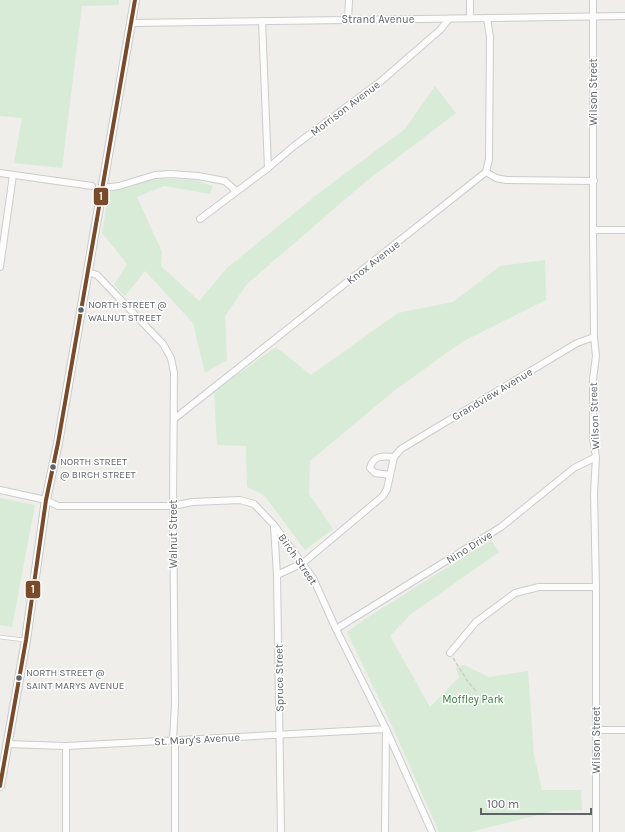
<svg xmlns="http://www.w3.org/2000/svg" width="625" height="832" font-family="Karla,sans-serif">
<rect width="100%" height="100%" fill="#efeeea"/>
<g fill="#d8ebd6">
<path d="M0 0H119V5L82 6 62 168 14 163 22 118 0 116Z"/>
<path d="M435 86 456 113 364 183 247 284 225 316 227 360 205 373 193 323 145 271 125 296 114 285 127 264 102 233 109 192 147 178 194 180 213 186 210 194 164 186 137 197 162 252 161 266 199 301 227 268 319 193 405 129Z"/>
<path d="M545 260 546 300 462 342 395 390 310 461 309 494 333 529 305 550 264 495 247 487 246 446 217 445 214 391 276 347 311 375 398 313 453 302 500 266Z"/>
<path d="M0 498 35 505 12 627 0 625Z"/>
<path d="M491 540 499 552 411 614 390 636 430 707 459 677 456 668 464 665 489 677 528 671 534 755 542 790H581L582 810 553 811 470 832H439L393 728 347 632 365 619Z"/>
</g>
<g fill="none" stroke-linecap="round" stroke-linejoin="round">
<defs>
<path id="lane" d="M0 637 24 640"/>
<g id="street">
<path d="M470 0V17"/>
<path d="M593 0V230L594 337 596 356 593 379V438L596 457 594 493 596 587V832"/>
<path d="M348 19 349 0"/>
<path d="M262 21 268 168"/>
<path d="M131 23 625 16"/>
<path d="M486 172 489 159 490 37 487 18"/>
<path d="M486 172 496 178 506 180 594 181"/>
<path d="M0 173 92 186"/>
<path d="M102 188 119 186 155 175 171 174 198 176 225 181 236 191"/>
<path d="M200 219 268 168 294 146 380 82 440 30 449 19"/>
<path d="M593 230H625"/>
<path d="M0 267 13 175"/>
<path d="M88 272 97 275 163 344 171 358 174 373 173 506 175 705 173 740 175 745V832"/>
<path d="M174 419 486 172"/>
<path d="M390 475 375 473 370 468C373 455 383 456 394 457"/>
<path d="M0 490 46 500 58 506H173L192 502 240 500 254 504 274 525 313 578 336 629 386 729 432 832"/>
<path d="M274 526 277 575 281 832"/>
<path d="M277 575 303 563 383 496 387 489 394 457 401 449 577 343 594 337"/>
<path d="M336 629 501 527 574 468 596 457"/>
<path d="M450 653 476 622 515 593 539 587H596"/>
<path d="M595 730H625"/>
<path d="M7 744 66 746 386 729 385 832"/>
<path d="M66 746V832"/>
</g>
<path id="secondary" d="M0 786 26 640 46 500 58 443 135 0"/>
</defs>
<use href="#lane" stroke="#cbcccc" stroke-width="4.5"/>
<use href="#street" stroke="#cbcccc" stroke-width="8"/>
<use href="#secondary" stroke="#cacacb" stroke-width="10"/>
<path stroke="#cacfcc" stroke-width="1.5" stroke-dasharray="4 2" stroke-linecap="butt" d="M453 658 468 682 477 692"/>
<use href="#lane" stroke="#fdfcfc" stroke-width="3"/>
<use href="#street" stroke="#fdfcfc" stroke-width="6"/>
<use href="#secondary" stroke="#fdfcfc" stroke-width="8"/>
<defs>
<path id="bus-1" d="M0 786 26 640 46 500 58 443 135 0"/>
</defs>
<use href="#bus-1" stroke="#fff" stroke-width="7"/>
<use href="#bus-1" stroke="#7a4b2a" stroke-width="4"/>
</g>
<g fill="#5f6368" stroke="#fff" stroke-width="1.5">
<circle cx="81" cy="310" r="3.5"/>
<circle cx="53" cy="467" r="3.5"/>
<circle cx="19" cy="678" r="3.5"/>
</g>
<g text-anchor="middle" stroke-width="3" stroke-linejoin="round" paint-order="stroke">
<g font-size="10" fill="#5f6368" stroke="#fff" text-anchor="start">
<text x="88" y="308">NORTH STREET @<tspan x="88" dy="13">WALNUT STREET</tspan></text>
<text x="60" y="465">NORTH STREET<tspan x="60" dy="13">@ BIRCH STREET</tspan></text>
<text x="26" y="676">NORTH STREET @<tspan x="26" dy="13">SAINT MARYS AVENUE</tspan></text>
</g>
<g font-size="11" fill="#5f6368" stroke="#fff">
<text x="378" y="23">Strand Avenue</text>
<text transform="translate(593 92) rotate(-90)" y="4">Wilson Street</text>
<text transform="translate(345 108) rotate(-37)" y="4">Morrison Avenue</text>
<text transform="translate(373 262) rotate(-38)" y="4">Knox Avenue</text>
<text transform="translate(492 394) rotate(-31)" y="4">Grandview Avenue</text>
<text transform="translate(594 416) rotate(-92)" y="4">Wilson Street</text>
<text transform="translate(173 534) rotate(-90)" y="4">Walnut Street</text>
<text transform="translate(469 547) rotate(-32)" y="4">Nino Drive</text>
<text transform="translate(298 559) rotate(55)" y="4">Birch Street</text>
<text transform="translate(279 678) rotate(-91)" y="4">Spruce Street</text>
<text transform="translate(197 739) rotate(-3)" y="4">St. Mary's Avenue</text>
<text transform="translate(596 740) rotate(-90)" y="4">Wilson Street</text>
</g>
<g font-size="11" fill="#348238" stroke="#fff">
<text x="473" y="703">Moffley Park</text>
</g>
</g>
<g stroke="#fff" stroke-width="1.5">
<rect x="93" y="187" width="16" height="19" rx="4" fill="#7a4b2a"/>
<rect x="25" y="580" width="16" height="19" rx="4" fill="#7a4b2a"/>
</g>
<g font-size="11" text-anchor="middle" font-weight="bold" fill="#fff">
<text x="101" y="200">1</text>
<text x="33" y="593">1</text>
</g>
<path d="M481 808v6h110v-6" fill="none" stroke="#5f6368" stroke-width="2"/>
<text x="487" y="808" font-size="12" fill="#5f6368" stroke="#ffffff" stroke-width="3" paint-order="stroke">100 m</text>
</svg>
